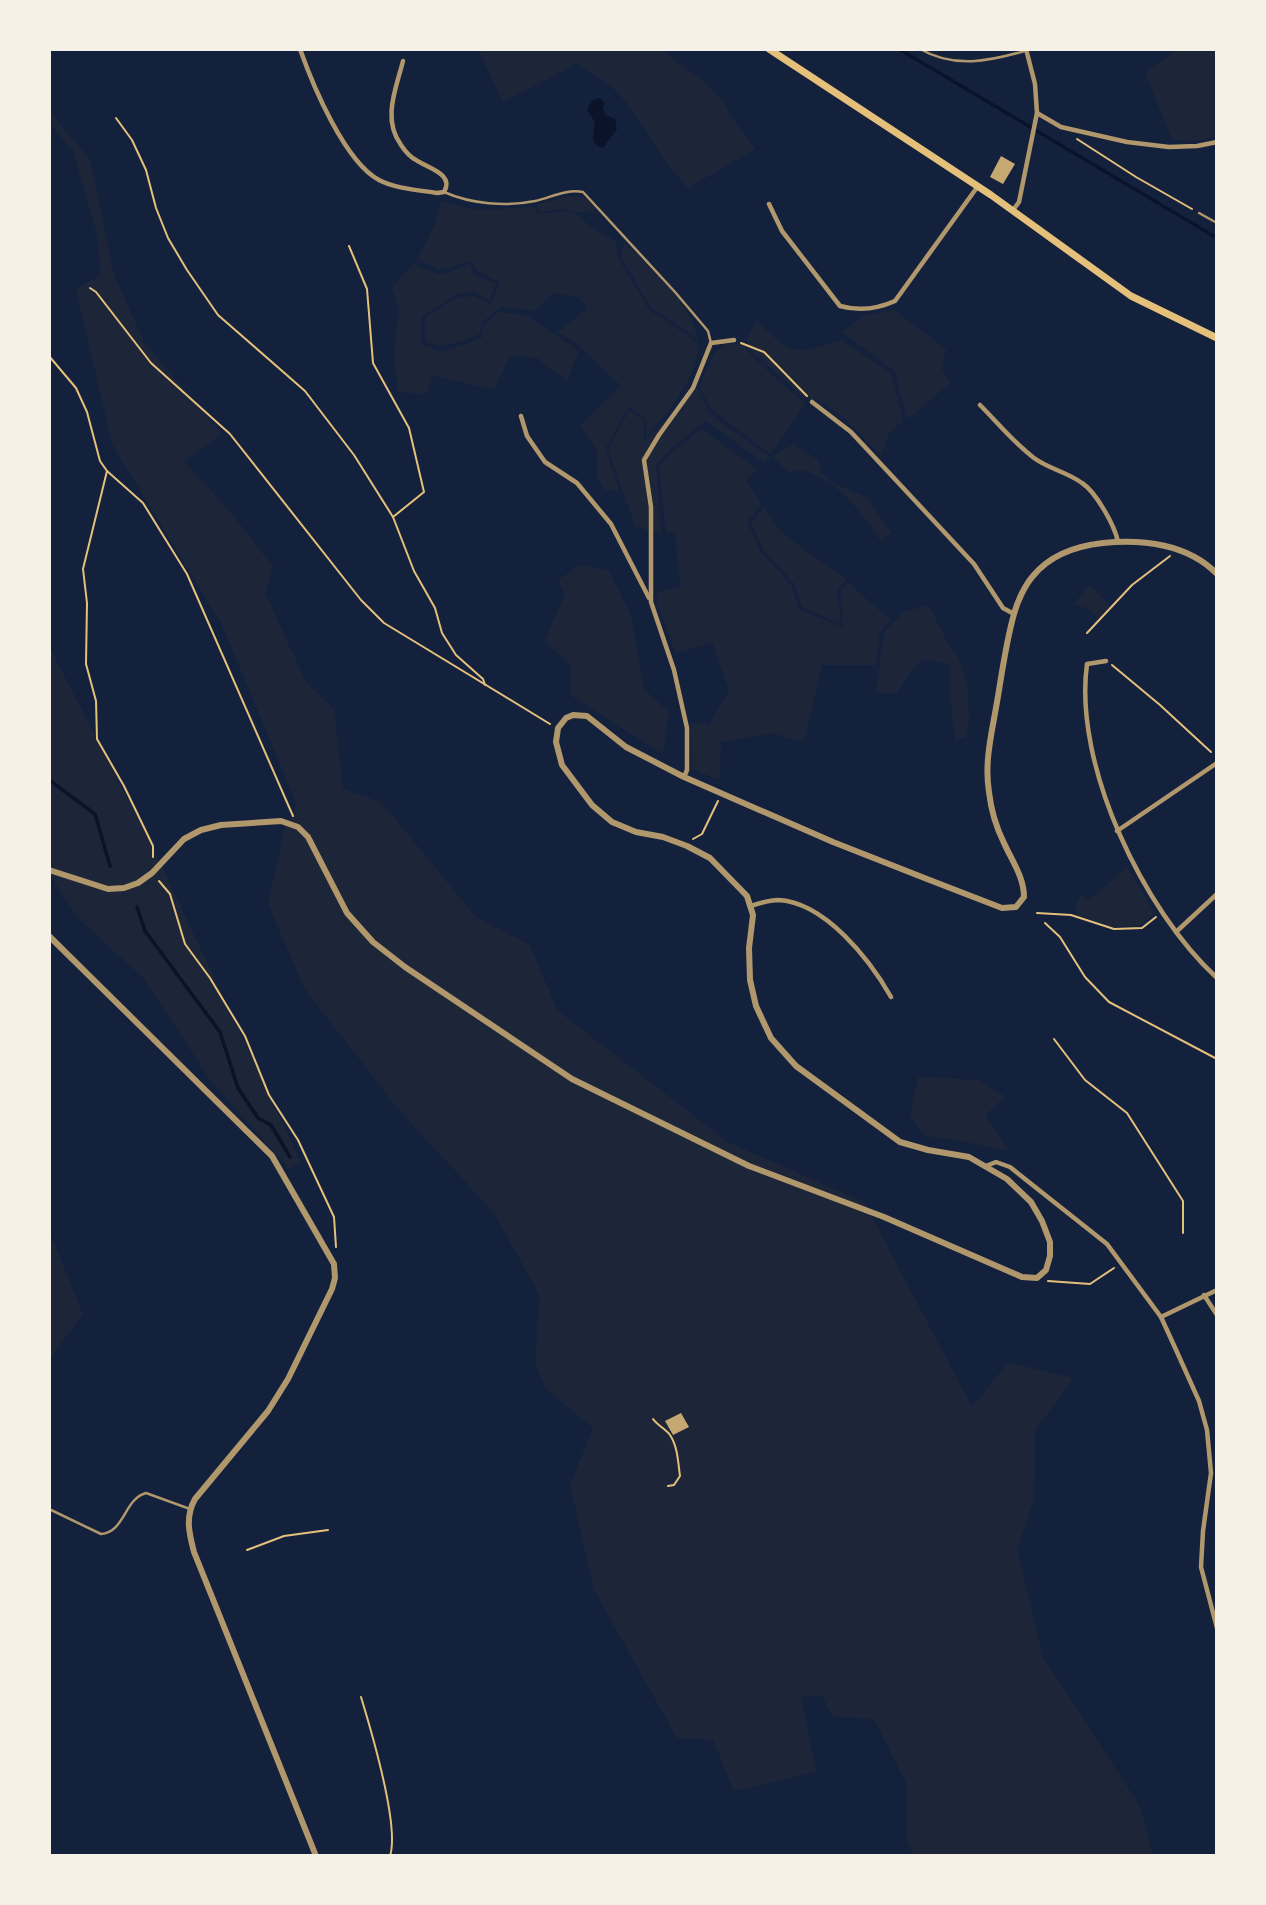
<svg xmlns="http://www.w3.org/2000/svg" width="1266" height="1905" font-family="Helvetica,sans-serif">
<rect width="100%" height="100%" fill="#14213d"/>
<g fill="#1d2539">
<path d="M478 49H659L700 78 723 100 730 115 755 149 688 188C662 162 648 128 624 100 612 85 593 73 576 64L503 102Z"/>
<path d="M1178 49 1217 52V136L1195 141 1172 140 1145 73Z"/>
<path d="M49 111 90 159 114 275 144 342 222 434 184 462 230 511 273 567 265 593 306 682 334 710 343 789 381 802 477 918 529 944 558 1011 728 1142 864 1202 972 1407 1008 1362 1073 1378 1035 1431 1034 1500 1017 1549 1043 1658 1140 1806 1153 1856H914L906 1838 907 1785 874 1719 833 1717 822 1696 801 1697 816 1772 734 1791 713 1740 677 1738 594 1590 570 1485 593 1428 546 1389 535 1363 540 1296 494 1213 399 1110 304 988 268 904 285 827 297 805 222 625 112 444 76 289 101 275 97 234 73 151 49 122Z"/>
<path d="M567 196C581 196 588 197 596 209L582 213 564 209 540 212 536 205Z"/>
<path d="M441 201 476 210 533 207 538 214 564 211 575 213 595 230 616 241 618 258 649 310 699 343C695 382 670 409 646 437L647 421 629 406 605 449 619 490H604L596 475 598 452 580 426 621 386 581 347 558 332 588 308 578 297 553 293 534 311 501 307 482 322 480 334C464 340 442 351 426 342V317L456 298 474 296 489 304 492 302 500 282 478 271 471 261 441 270 417 259 435 225Z"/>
<path d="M624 242C651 269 690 300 698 339L650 306 621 256Z"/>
<path d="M413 264 441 275 470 264 473 274 496 284 490 300 473 292 457 294 422 317 421 344 443 352 482 338 483 326 498 312 526 315 579 351 567 381 537 358 510 355 494 390 432 375 426 394 398 392 394 352 399 308 392 288Z"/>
<path d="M894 310 946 349 942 369 950 383 908 419 898 387 897 373 842 332 865 315Z"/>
<path d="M757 321C794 357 793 355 842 340L891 373 903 420 889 434 881 456C864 439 830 396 805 398L752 352 746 339Z"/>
<path d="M727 344H742L756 360 805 404 770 454 712 410 699 386 715 352Z"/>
<path d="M698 388 711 415 770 457 764 463 706 421 671 448 656 465 661 535 635 526 608 449 629 411 644 420V442Z"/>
<path d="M702 429 757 469 746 480 761 504 747 522 761 552 791 585 799 610 843 627 841 592 848 582 890 620 880 631 876 665H822L804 742 771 733 721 742 720 780 692 769 691 722 709 725 729 690 712 642 676 654 658 606 657 592 680 587 675 533 666 532 659 466 673 451Z"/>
<path d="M794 444 818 460 822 473 831 482 868 498 891 533 881 542C865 515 836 479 804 471 800 470 793 471 788 472L772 456Z"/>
<path d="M763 507 784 535 846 579 837 591 841 624 802 607 795 584 764 551 751 524Z"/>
<path d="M580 565 609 571 631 616 644 689 669 712 663 754 570 695 571 666 545 641 565 593 558 580Z"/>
<path d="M1091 586 1110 606 1098 618 1088 609 1074 604 1087 587Z"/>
<path d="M929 605 947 642 958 656 968 688 969 721 966 737 955 740 950 696V665L923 659 909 674 896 694 876 693 884 632 903 612Z"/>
<path d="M49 646 155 852 301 1162 289 1169 211 1081 144 979 77 917 49 873Z"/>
<path d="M1127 867 1155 913 1141 925 1113 927 1078 915 1076 911 1077 898 1084 896 1087 900 1091 899Z"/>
<path d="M918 1077 978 1080 1005 1096 985 1116 1009 1151 955 1140 925 1136 910 1116Z"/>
<path d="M49 1230 83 1314 49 1360Z"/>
</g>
<path fill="#0b132b" d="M600 98 605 103 603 107 605 115 615 119 617 129 603 148C589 144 594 132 595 122L587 110 592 100Z"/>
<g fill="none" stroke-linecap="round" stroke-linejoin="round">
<g stroke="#0b132b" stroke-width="3.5">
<path d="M899 49 1217 238"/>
<path d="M49 780 95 814 110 866"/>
<path d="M137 907 145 931 220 1032 238 1088 258 1118 271 1125 290 1157"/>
</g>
</g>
<g fill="#c6a872">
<path d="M1001 156 1015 164 1003 184 990 177Z"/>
<path d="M681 1413 689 1427 673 1435 665 1421Z"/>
</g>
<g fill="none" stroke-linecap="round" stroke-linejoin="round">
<g stroke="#e5c07b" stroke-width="2">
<path d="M116 118 132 140 146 170 156 208 168 238 187 270 218 315 305 391 354 455 393 517 414 571 435 608 442 633 456 655 483 679 485 685"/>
<path d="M1077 139 1136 177 1192 209"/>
<path d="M349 246 367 289 373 363 409 428 424 492 393 517"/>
<path d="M90 288 96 292 151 363 230 434 361 600 384 623 550 724"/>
<path d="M741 343 764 352 807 396"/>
<path d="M49 356 76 388 87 412 100 461 107 471 143 503 187 574 293 816"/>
<path d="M107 471 83 569 87 603 86 664 96 701 97 739 124 786 153 846V857"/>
<path d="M1087 633 1132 585 1170 556"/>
<path d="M1112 665 1160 705 1211 752"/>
<path d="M693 839 702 834 718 801"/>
<path d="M159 881 170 894 185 944 210 978 245 1036 269 1095 298 1140 334 1217 336 1247"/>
<path d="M1037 913 1071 915 1114 929 1142 928 1156 917"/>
<path d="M1045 923 1060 937 1085 977 1109 1002 1217 1059"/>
<path d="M1054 1039 1085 1080 1127 1113 1183 1201V1233"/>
<path d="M1048 1281 1090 1284 1114 1268"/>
<path d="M653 1419C658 1426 666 1429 670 1435 678 1447 678 1463 680 1476L674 1485 668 1486"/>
<path d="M247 1550 284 1536 328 1530"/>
<path d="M361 1697C371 1730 400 1825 390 1856"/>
</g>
<g stroke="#b1986c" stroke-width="2.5">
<path d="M920 49C955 69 989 61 1025 51"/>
<path d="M444 192C471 204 506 207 535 201 552 197 566 189 583 192L675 292 708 331 711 343"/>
<path d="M1199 213 1217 223"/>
<path d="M49 1509 101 1534C125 1532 124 1499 146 1493L190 1509"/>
</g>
<g stroke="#b1986c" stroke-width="4.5">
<path d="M300 49C313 86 345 162 379 180 396 189 419 190 437 193L444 192C455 174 427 168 416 160 410 157 405 151 401 145 382 119 396 89 403 61"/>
<path d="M1037 113 1061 127 1127 142 1169 147 1197 146 1217 142"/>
<path d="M769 204 782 231 840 306C858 311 877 309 895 301L978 186"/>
<path d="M1013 210 1019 202 1037 113 1035 84 1026 49"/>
<path d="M812 402 851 432 974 564 1003 608 1014 614"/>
<path d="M980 405C997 422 1014 443 1034 458 1049 469 1067 472 1082 483 1096 492 1115 526 1118 542"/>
<path d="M521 416 527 436 545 462 577 483 611 524 649 598"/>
<path d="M1106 661 1087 664C1073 765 1144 911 1217 978"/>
<path d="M684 777 687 770V728L674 670 651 602V507L644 460 659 435 693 388 711 343 734 340"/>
<path d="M1117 831 1217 763"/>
<path d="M751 906C760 903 769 900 778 900 825 902 870 960 891 997"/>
<path d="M1176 932 1217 894"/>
<path d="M986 1166 996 1162 1010 1167 1107 1244 1161 1317 1177 1352 1199 1401 1207 1430 1211 1473 1203 1531 1201 1567 1217 1628"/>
<path d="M1204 1295 1217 1315"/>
<path d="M1161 1317 1217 1290"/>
</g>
<g stroke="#b1986c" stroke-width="6">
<path d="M49 870 108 889 124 888 138 883 152 873 184 839 201 830 221 825 281 821 298 827 308 837 347 913 373 942 405 967 572 1079 749 1166 884 1217 1022 1277 1037 1278 1046 1270 1050 1256V1242L1042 1221 1031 1202 1007 1179 969 1157 928 1150 900 1142 796 1066 771 1038 756 1006 750 980 749 948 753 915 747 896 710 858 687 846 663 837 636 832 612 822 592 805 562 765 556 742 558 728 566 718 573 715 587 716 626 747 684 777 833 842 927 879 1002 908 1016 907 1024 897C1024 877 1012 861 1004 843 996 827 991 810 989 792 984 762 992 732 997 702 1002 673 1006 642 1014 614 1017 602 1025 585 1033 576 1051 554 1076 546 1103 543 1143 539 1188 544 1217 574"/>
<path d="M49 936 272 1156 334 1264 335 1278 332 1289 288 1379 268 1411 195 1499C185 1517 189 1533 194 1552L316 1856"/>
</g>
<path stroke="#e5c07b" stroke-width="7" d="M769 49 991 195 1131 296 1217 338"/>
</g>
<rect width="1266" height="1905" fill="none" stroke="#f6f1e7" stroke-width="102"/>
</svg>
